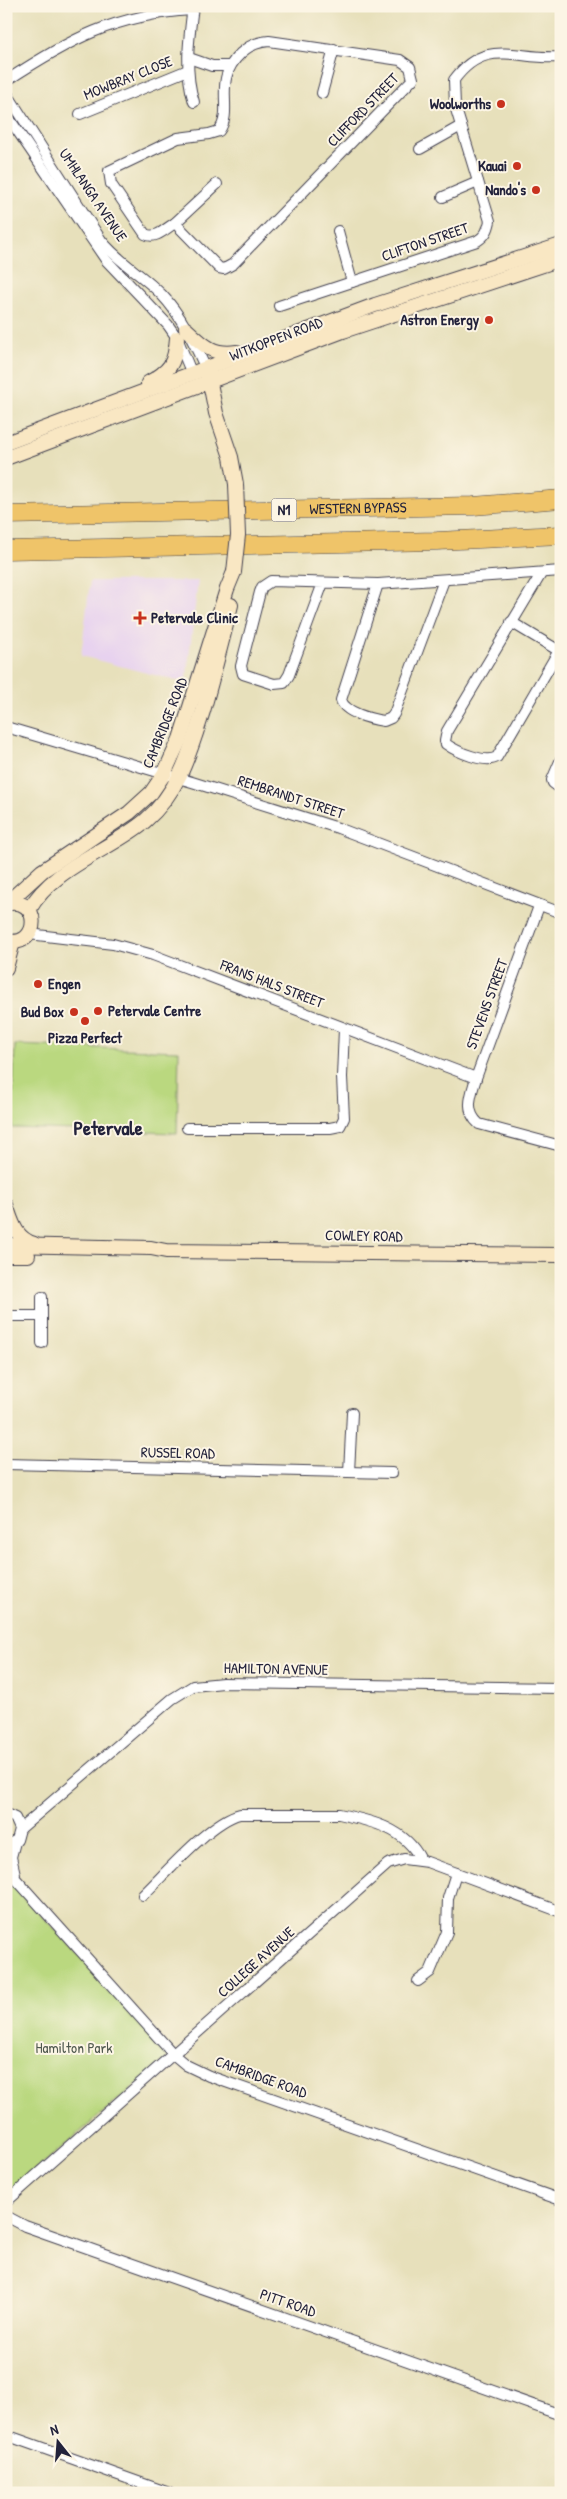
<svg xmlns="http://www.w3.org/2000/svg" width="567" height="2499" font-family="'Patrick Hand',sans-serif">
<rect width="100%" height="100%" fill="#fcf5e5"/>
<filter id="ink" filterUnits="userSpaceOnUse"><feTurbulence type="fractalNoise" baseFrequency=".02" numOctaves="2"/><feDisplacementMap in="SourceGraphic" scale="10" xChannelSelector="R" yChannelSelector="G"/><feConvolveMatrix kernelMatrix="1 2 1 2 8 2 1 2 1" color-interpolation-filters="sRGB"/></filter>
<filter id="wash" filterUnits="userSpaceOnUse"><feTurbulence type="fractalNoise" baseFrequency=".0096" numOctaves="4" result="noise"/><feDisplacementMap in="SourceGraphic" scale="20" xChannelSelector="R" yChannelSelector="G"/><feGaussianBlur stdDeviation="1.12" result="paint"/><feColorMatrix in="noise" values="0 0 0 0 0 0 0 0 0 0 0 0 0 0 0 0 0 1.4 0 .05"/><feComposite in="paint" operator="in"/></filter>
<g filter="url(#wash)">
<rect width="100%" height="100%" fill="#e7e0bb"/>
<path fill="#e7d2ef" d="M90 581H198L186 683 81 656Z"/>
<g fill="#bad87f" stroke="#6e7d5d">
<path d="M15 1045 179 1051 177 1133 12 1128Z"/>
<path d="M6 1877 172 2054 6 2195Z"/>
</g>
</g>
<g filter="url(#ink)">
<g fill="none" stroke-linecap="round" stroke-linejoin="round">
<defs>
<g id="street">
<path d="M193 6C189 38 184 72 194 102"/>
<path d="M269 41 400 60 410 67 413 79 233 264 224 269 219 268 175 223C166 228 156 240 145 234L111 184 109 171 178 138 209 134 219 131C235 109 211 81 241 53 249 45 257 42 269 41Z"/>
<path d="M189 58 212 66H229"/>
<path d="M6 81C70 39 114 15 192 10"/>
<path d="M6 92 101 240C118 262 143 275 162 295 182 316 194 343 206 369"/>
<path d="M322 93 334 49"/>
<path d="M6 114 106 260 168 325 177 338 192 374"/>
<path d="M80 114 188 70"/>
<path d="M420 149 461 126"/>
<path d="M443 197 478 182"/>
<path d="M175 223 217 184"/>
<path d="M338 231 352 282"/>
<path d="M279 306 477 241C485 236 488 231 490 221L455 106 454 80C486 36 517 61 561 57"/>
<path d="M541 574 447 731 445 741 446 744C457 752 486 764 497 757L561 647"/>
<path d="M323 583 289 675 284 683 274 684 243 674 241 666 260 592 262 587 271 581 378 584 561 571"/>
<path d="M378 584 341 700C345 713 371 719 384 721L391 718 394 714 444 580"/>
<path d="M511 622 561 652"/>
<path d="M6 727 192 782 338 828 561 913"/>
<path d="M561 759 552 780 553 783 561 789"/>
<path d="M539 906 476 1078C471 1095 464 1111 479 1124L561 1146"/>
<path d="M29 934 113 944 153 955 476 1078"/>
<path d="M187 1128H330L340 1126 344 1118 342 1077 344 1029"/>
<path d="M6 1316H42"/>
<path d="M42 1343V1297"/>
<path d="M6 1464 392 1473"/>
<path d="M349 1472 352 1413"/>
<path d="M6 1814 15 1818 20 1829 17 1840 6 1846"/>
<path d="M20 1829 172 1699 193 1686 223 1683 561 1688"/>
<path d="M15 1842 11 1857 15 1874"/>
<path d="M6 1868 174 2055 186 2065 209 2076 561 2200"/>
<path d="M143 1895C166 1873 211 1821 240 1814H339C372 1821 405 1828 421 1860"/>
<path d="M418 1981 430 1972 447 1932 448 1898 456 1873"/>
<path d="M6 2202 388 1864 404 1859 427 1862 561 1912"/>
<path d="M6 2216 25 2226 561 2415"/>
<path d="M6 2435 169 2493"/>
</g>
<g id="secondary">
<path d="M186 329C203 345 213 356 237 352"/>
<path d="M208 373 216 413 231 457 236 484"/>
<path d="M148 383C170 371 175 364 177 338"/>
<path d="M6 443 375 305 561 245"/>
<path d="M6 458 343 331 561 259"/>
<path d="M7 903 42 871 129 813 151 793 164 774 180 739 227 589 234 572"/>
<path d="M6 904C41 894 42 949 6 941"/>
<path d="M29 910C53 867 109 851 145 821 179 792 190 752 203 711 213 676 222 641 231 605"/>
<path d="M6 968 13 942"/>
<path d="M6 1205C12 1222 15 1238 34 1244"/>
<path d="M6 1245 151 1248 166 1251 561 1255"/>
<path d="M6 1255H28"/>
</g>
<g id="highway">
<path id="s1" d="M6 515 473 506 561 499"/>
<path d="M6 550 437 541 561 535"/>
</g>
</defs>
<use href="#street" stroke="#403e4e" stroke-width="12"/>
<use href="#secondary" stroke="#403e4e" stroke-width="16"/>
<use href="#highway" stroke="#403e4e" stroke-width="19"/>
<use href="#street" stroke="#fff" stroke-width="10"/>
<use href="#secondary" stroke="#f9e7c3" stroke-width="14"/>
<use href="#highway" stroke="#efc469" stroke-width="18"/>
<defs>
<path id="secondary-bridge" d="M234 572 238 535 236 484"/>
</defs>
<use href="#secondary-bridge" stroke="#403e4e" stroke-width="16" stroke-linecap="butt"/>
<use href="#secondary-bridge" stroke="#f9e7c3" stroke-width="14"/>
</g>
</g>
<g fill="#c8321e" stroke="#fcf5e5" stroke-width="2">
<circle cx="501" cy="104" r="5"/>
<circle cx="517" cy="166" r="5"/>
<circle cx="536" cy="190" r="5"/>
<circle cx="489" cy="320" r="5"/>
<path d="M137.5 610.5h5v5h5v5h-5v5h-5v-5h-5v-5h5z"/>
<circle cx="38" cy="984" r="5"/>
<circle cx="98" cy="1011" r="5"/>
<circle cx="74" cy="1012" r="5"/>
<circle cx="85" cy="1021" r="5"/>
</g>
<g text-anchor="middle" stroke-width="4" stroke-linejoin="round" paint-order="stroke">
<rect fill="#fcf5e5" stroke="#63616e" stroke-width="1" x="271.5" y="498.5" width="25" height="23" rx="4"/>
<g font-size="14" font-weight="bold" fill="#22223b">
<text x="284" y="515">N1</text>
</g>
<g font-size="15" fill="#22223b" stroke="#fcf5e5">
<text transform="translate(128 78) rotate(-22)" y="5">MOWBRAY CLOSE</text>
<text transform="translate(363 110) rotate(-46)" y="5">CLIFFORD STREET</text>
<text transform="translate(93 195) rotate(56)" y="5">UMHLANGA AVENUE</text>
<text transform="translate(425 242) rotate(-19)" y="5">CLIFTON STREET</text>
<text transform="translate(276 339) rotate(-21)" y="5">WITKOPPEN ROAD</text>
<text dy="5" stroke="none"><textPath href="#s1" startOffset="352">WESTERN BYPASS</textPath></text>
<text transform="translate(165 723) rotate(-68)" y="5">CAMBRIDGE ROAD</text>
<text transform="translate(291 797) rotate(18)" y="5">REMBRANDT STREET</text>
<text transform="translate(272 984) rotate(21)" y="5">FRANS HALS STREET</text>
<text transform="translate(487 1004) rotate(-70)" y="5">STEVENS STREET</text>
<text transform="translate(364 1236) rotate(1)" y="5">COWLEY ROAD</text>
<text transform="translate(178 1453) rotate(1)" y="5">RUSSEL ROAD</text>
<text transform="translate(276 1669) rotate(1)" y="5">HAMILTON AVENUE</text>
<text transform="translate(256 1962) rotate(-42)" y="5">COLLEGE AVENUE</text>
<text transform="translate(261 2077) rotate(20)" y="5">CAMBRIDGE ROAD</text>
<text transform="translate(288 2303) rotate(19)" y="5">PITT ROAD</text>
</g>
<g font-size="15" font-weight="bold" fill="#22223b" stroke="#fcf5e5" text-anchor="end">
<text x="491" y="109">Woolworths</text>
<text x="507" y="171">Kauai</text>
<text x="526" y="195">Nando's</text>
<text x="479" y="325">Astron Energy</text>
<text x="151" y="623" text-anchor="start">Petervale Clinic</text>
<text x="48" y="989" text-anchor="start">Engen</text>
<text x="108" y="1016" text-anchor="start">Petervale Centre</text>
<text x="64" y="1017">Bud Box</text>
<text x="85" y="1043" text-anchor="middle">Pizza Perfect</text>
</g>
<g font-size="15" fill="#50594f" stroke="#fcf5e5">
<text x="74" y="2053">Hamilton Park</text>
</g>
<g font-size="20" font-weight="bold" fill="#22223b" stroke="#fcf5e5">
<text x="108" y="1135">Petervale</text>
</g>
</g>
<rect width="567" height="2499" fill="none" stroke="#fcf5e5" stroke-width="25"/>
<g transform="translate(58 2442) rotate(343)" stroke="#fcf5e5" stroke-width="4" paint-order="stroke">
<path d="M0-4L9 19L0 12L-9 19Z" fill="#22223b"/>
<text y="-8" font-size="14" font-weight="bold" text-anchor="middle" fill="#22223b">N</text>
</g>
</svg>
